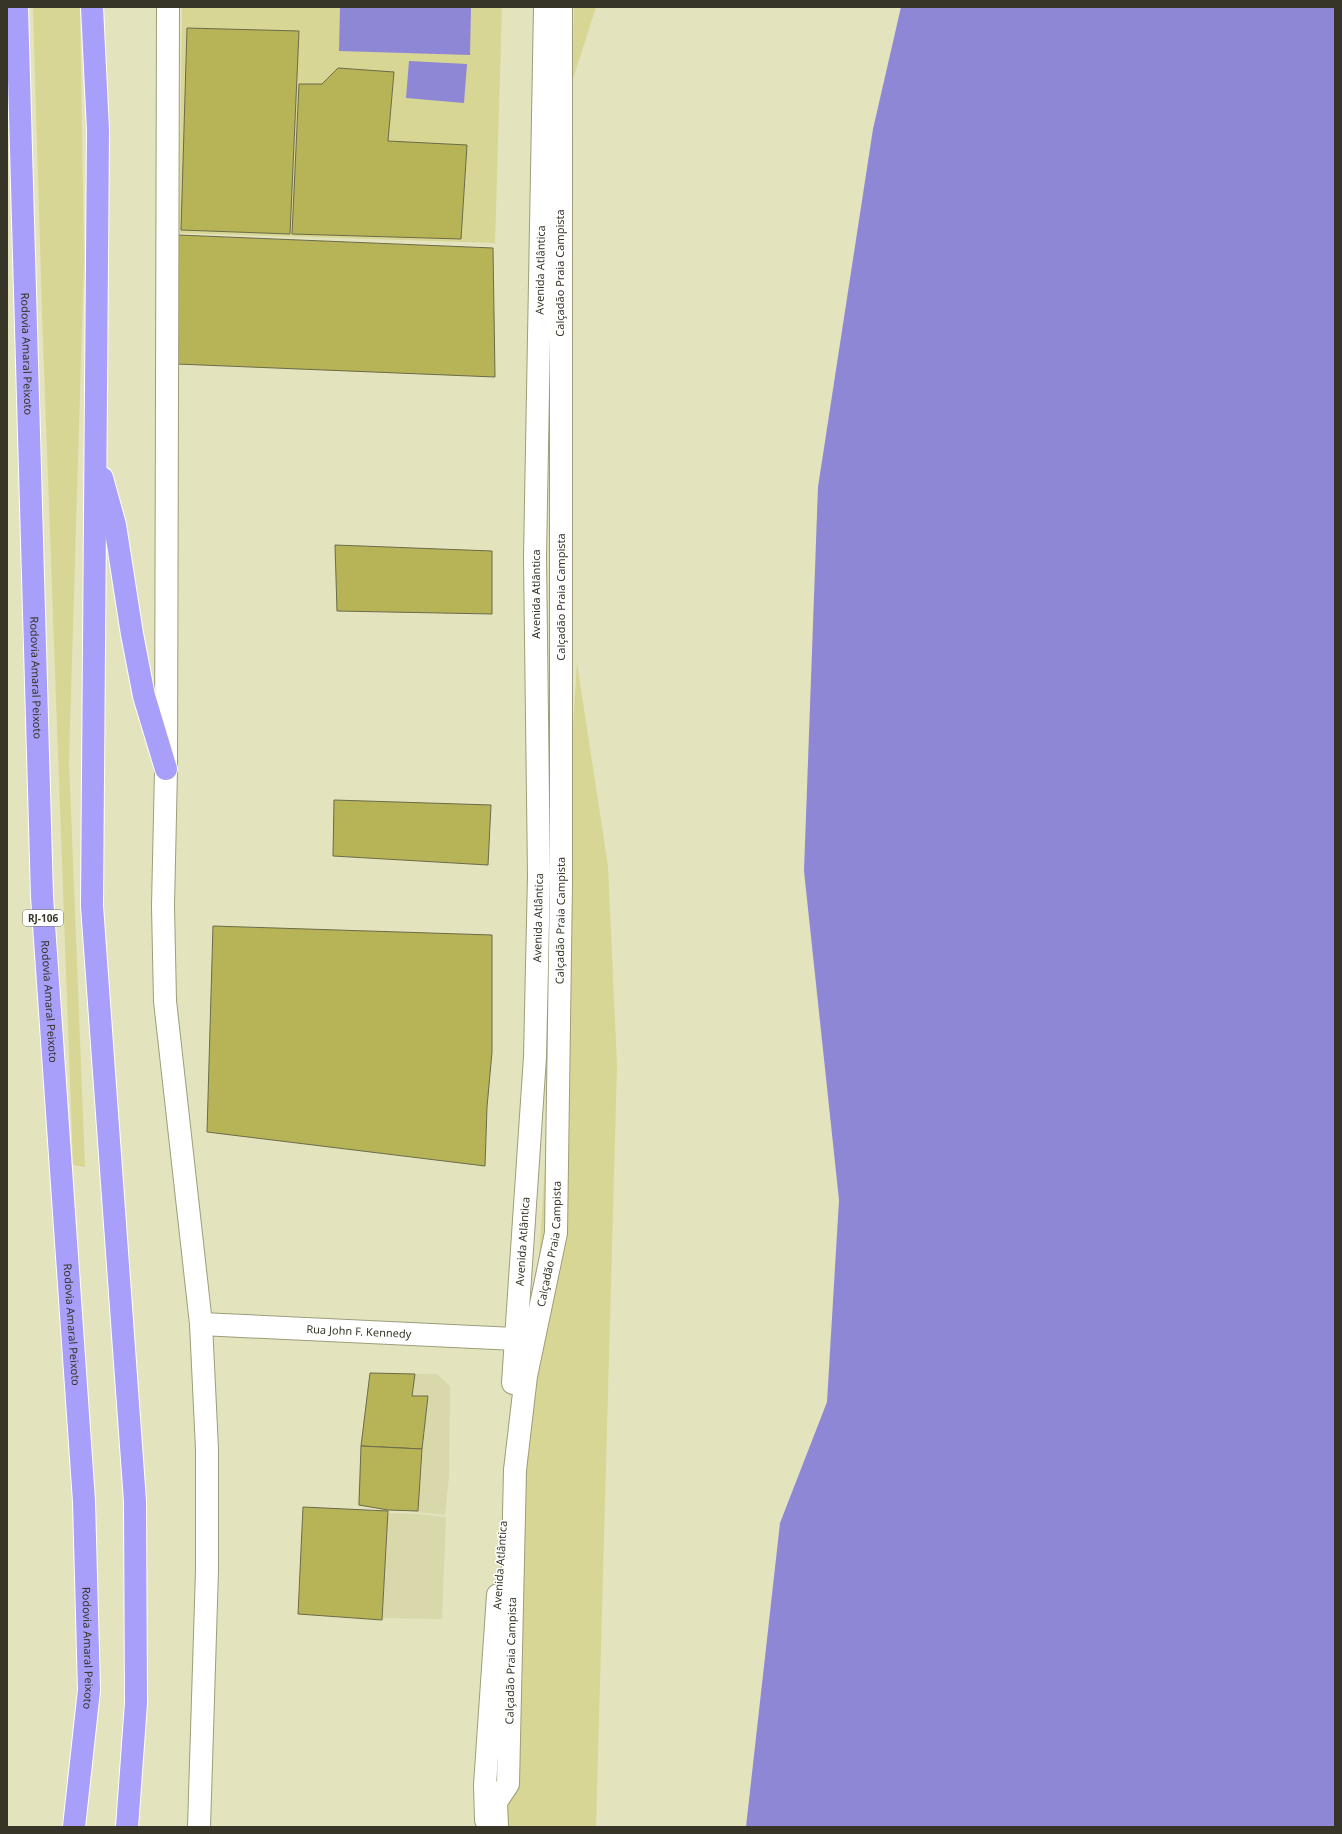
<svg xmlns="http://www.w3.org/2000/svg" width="1342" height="1834" font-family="'Noto Sans',sans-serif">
<rect width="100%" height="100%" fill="#e3e3be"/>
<g fill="#d9d8ab">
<path d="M370 1373 437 1374 450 1386 449 1477 445 1515 357 1506 361 1446Z"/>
<path d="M387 1513 419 1514 446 1517 442 1619 383 1618 299 1612Z"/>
</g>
<g fill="#d8d694">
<path d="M33 7H80L84 258 69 761 85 1167 73 1165 42 313Z"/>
<path d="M182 7H502L495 243 179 233Z"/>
<path d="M574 7H596L572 82Z"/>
<path d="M577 663 608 866 617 1066 596 1827H506L505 1793Z"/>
</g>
<g fill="#8e87d5">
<path d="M340 7H471L470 55 339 51Z"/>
<path d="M901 7H1335V1827H746L780 1523 827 1402 839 1200 804 871 818 487 873 129Z"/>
<path d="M409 61 467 64 464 103 406 98Z"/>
</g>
<g fill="#b7b357" stroke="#6c6b4a">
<path d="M187 28 299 31 290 234 181 230Z"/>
<path d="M338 68 394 72 388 141 467 145 461 239 292 234 299 84H322Z"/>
<path d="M178 235 493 248 495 377 177 364Z"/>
<path d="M335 545 492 551V614L337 611Z"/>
<path d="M334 800 491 805 488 865 333 856Z"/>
<path d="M213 926 492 935V1052L487 1107 485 1166 207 1132Z"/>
<path d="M370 1373 415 1374 412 1396H428L422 1449 361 1446Z"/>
<path d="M361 1446 422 1449 418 1511 388 1510 359 1505Z"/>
<path d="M303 1507 388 1511 382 1620 298 1614Z"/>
</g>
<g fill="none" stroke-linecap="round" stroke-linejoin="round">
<defs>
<g id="minor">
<path d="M168 7 166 769 163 906 165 1001 201 1324 207 1449V1570L199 1827"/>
<path id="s1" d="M201 1324 516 1339"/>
<path id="s2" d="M513 1383 535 1057 539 876 535 558 545 7"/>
<path d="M486 1820 485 1785 498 1595"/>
<path id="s3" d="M497 1827 496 1802 508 1784 515 1470 526 1376 556 1233 561 883V7"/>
</g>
<g id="highway">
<path id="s4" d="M17 7 42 896 84 1501 89 1690 74 1827"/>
<path d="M92 7 98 130 92 906 135 1501 136 1703 127 1827"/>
<path d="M102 478 115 525 132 634 144 696 166 769"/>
</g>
</defs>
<use href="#minor" stroke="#9e9d7a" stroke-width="24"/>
<use href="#highway" stroke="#fff" stroke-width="24"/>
<use href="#minor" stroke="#fff" stroke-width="22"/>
<use href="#highway" stroke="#a79ff9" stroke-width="22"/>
</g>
<g text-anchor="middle" stroke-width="3" stroke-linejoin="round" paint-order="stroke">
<rect fill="#fff" stroke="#727268" stroke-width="1" x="23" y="910" width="40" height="16" rx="3"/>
<g font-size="10" font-weight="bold" fill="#363527">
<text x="43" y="922">RJ-106</text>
</g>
<g font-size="11" fill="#363527" stroke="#fff">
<text dy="4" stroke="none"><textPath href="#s2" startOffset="1114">Avenida Atlântica</textPath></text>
<text transform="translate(560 273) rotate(-90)" y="4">Calçadão Praia Campista</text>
<text dy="4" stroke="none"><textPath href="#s4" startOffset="347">Rodovia Amaral Peixoto</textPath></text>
<text transform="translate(536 594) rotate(-90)" y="4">Avenida Atlântica</text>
<text transform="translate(561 597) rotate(-90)" y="4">Calçadão Praia Campista</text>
<text dy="4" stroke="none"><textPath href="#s4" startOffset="671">Rodovia Amaral Peixoto</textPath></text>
<text dy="4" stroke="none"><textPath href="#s2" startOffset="466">Avenida Atlântica</textPath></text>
<text dy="4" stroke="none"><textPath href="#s3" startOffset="914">Calçadão Praia Campista</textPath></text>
<text dy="4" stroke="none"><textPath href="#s4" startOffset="995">Rodovia Amaral Peixoto</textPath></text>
<text dy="4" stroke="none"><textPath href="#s2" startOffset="142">Avenida Atlântica</textPath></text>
<text dy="4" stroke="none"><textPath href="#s3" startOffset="590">Calçadão Praia Campista</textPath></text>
<text dy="4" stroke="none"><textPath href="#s4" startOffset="1319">Rodovia Amaral Peixoto</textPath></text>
<text dy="4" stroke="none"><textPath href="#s1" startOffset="158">Rua John F. Kennedy</textPath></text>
<text transform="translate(500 1565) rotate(-86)" y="4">Avenida Atlântica</text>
<text dy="4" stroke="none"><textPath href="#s4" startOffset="1643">Rodovia Amaral Peixoto</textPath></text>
<text dy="4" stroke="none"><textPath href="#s3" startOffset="170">Calçadão Praia Campista</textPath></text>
</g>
</g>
<rect width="1342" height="1834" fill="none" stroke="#363527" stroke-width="16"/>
</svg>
